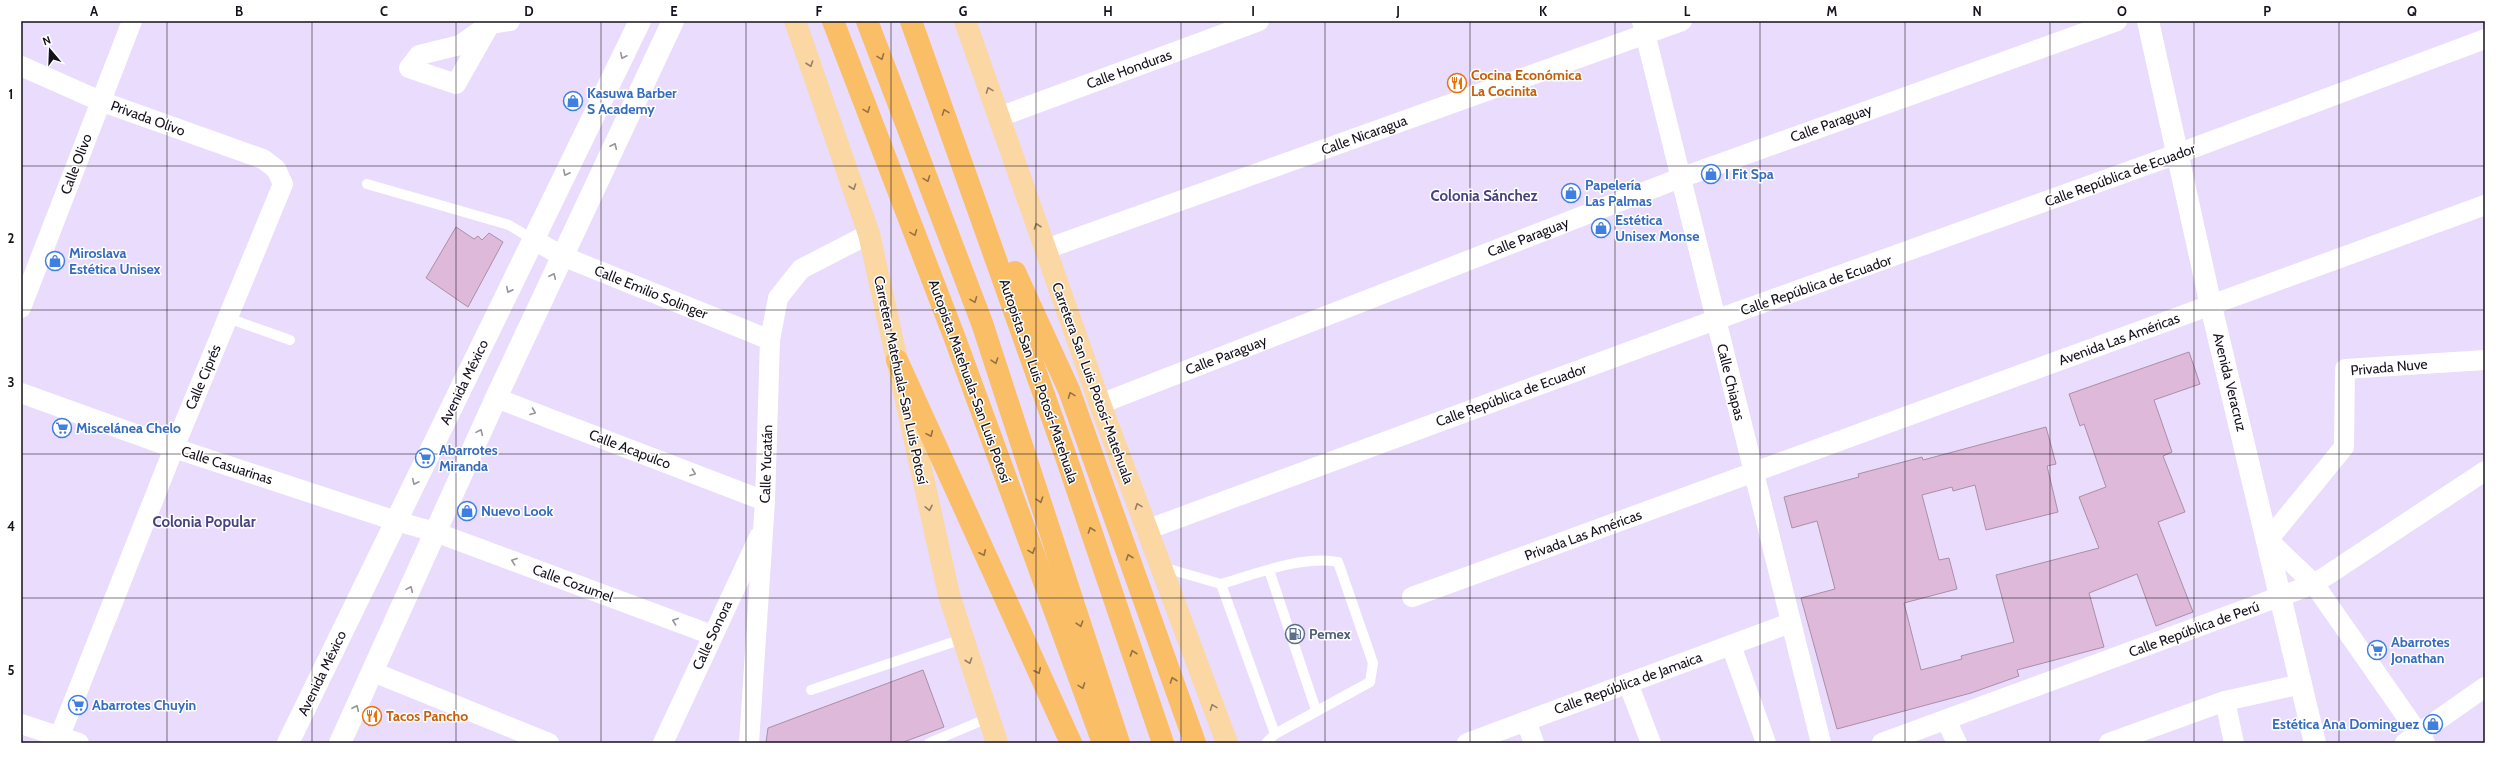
<svg xmlns="http://www.w3.org/2000/svg" width="2506" height="764" font-family="Cabin,sans-serif">
<rect width="100%" height="100%" fill="#e9dcfd"/>
<g fill="#deb9da" stroke="#aa8fa7">
<path d="M456 227 474 239 478 236 482 240 489 233 503 242 468 307 426 278Z"/>
<path d="M2189 352 2200 384 2154 400 2172 452 2163 456 2185 512 2158 522 2193 612 2156 626 2137 574 2089 593 2104 647 2017 670 2019 676 1971 693 1837 729 1801 598 1835 589 1817 521 1792 528 1784 497 1859 477 1858 474 1922 457 1923 460 2046 427 2056 464 2047 466 2058 512 1986 530 1975 485 1953 491 1952 487 1922 495 1939 560 1949 558 1957 589 1904 603 1921 670 1962 659 1961 656 2014 642 1996 575 2099 548 2079 497 2106 487 2084 424 2080 426 2069 394Z"/>
<path d="M923 670 944 727 901 743H766L768 728Z"/>
</g>
<g fill="none" stroke-linecap="round" stroke-linejoin="round">
<g stroke="#fff" stroke-width="10">
<path d="M367 184 509 225 534 240"/>
<path d="M228 318 290 340"/>
<path d="M1162 567 1221 584 1275 734 1266 743"/>
<path d="M1269 570 1316 710"/>
<path d="M1221 584C1255 574 1303 555 1338 562L1373 663 1370 682 1275 734"/>
<path d="M811 690 962 639"/>
<path d="M929 743 988 718"/>
</g>
<g stroke="#fff" stroke-width="20">
<path d="M1642 21 1821 743"/>
<path d="M490 24 456 84 409 68 419 55 460 45 490 24 510 21"/>
<path d="M21 66 100 101 263 159 276 169 283 184 174 448 57 743"/>
<path d="M999 117 1259 21"/>
<path d="M534 240 562 256 770 340"/>
<path d="M1046 249 1682 21"/>
<path d="M21 308 132 21"/>
<path d="M21 393 174 448 396 521 435 532 712 635"/>
<path d="M496 398 765 501"/>
<path d="M1100 404 1680 178 2117 21"/>
<path d="M1146 530 1715 320 2177 154 2485 39"/>
<path d="M1412 597 2485 205"/>
<path d="M1731 645 1766 743"/>
<path d="M373 672 549 743"/>
<path d="M1628 683 1651 743"/>
<path d="M2225 701 2234 743"/>
<path d="M1946 720 1957 743"/>
<path d="M1526 721 1534 743"/>
<path d="M21 724 79 743"/>
<path d="M663 743 759 537"/>
<path d="M749 743 765 501 770 340 778 298 801 269 869 234"/>
<path d="M1467 743 1790 623"/>
<path d="M1882 743 2314 584 2485 471"/>
<path d="M2109 743 2225 701 2302 684"/>
<path d="M2405 743 2485 687"/>
<path d="M2425 743 2314 584 2268 540 2344 447 2345 369 2485 360"/>
</g>
<g stroke="#fff" stroke-width="22">
<path d="M2148 21 2211 306 2315 743"/>
<path d="M288 743 640 21"/>
<path d="M340 743 496 398 673 21"/>
</g>
<g stroke="#fbd8a3" stroke-width="22">
<path d="M795 21 869 234 949 595 997 743"/>
<path d="M965 21 1100 404 1227 743"/>
</g>
<g stroke="#f9be66" stroke-width="22">
<path d="M833 21 954 336 1103 743"/>
<path d="M867 21 982 323 1119 743"/>
<path d="M911 21 1065 454 1163 743"/>
<path d="M1015 272 1069 390 1195 743"/>
<path d="M897 360 1071 743"/>
</g>
</g>
<defs><path id="oneway-chevron" d="M-2-3.5L2.5 0L-2 3.5" fill="none" stroke-width="1.6" stroke-linecap="round" stroke-linejoin="round"/></defs>
<g stroke="#969499">
<use href="#oneway-chevron" transform="translate(623 56) rotate(116)"/>
<use href="#oneway-chevron" transform="translate(614 146) rotate(-65)"/>
<use href="#oneway-chevron" transform="translate(566 173) rotate(116)"/>
<use href="#oneway-chevron" transform="translate(553 276) rotate(-65)"/>
<use href="#oneway-chevron" transform="translate(509 290) rotate(116)"/>
<use href="#oneway-chevron" transform="translate(533 412) rotate(21)"/>
<use href="#oneway-chevron" transform="translate(480 432) rotate(-66)"/>
<use href="#oneway-chevron" transform="translate(693 473) rotate(21)"/>
<use href="#oneway-chevron" transform="translate(415 482) rotate(116)"/>
<use href="#oneway-chevron" transform="translate(514 561) rotate(-160)"/>
<use href="#oneway-chevron" transform="translate(410 589) rotate(-66)"/>
<use href="#oneway-chevron" transform="translate(675 621) rotate(-160)"/>
<use href="#oneway-chevron" transform="translate(356 708) rotate(-65)"/>
</g>
<g stroke="#937045">
<use href="#oneway-chevron" transform="translate(881 57) rotate(69)"/>
<use href="#oneway-chevron" transform="translate(867 110) rotate(69)"/>
<use href="#oneway-chevron" transform="translate(945 112) rotate(-110)"/>
<use href="#oneway-chevron" transform="translate(927 179) rotate(69)"/>
<use href="#oneway-chevron" transform="translate(914 233) rotate(69)"/>
<use href="#oneway-chevron" transform="translate(974 300) rotate(69)"/>
<use href="#oneway-chevron" transform="translate(995 361) rotate(72)"/>
<use href="#oneway-chevron" transform="translate(1071 395) rotate(-111)"/>
<use href="#oneway-chevron" transform="translate(930 434) rotate(66)"/>
<use href="#oneway-chevron" transform="translate(1040 500) rotate(72)"/>
<use href="#oneway-chevron" transform="translate(1091 530) rotate(-109)"/>
<use href="#oneway-chevron" transform="translate(1032 551) rotate(70)"/>
<use href="#oneway-chevron" transform="translate(983 553) rotate(65)"/>
<use href="#oneway-chevron" transform="translate(1129 557) rotate(-109)"/>
<use href="#oneway-chevron" transform="translate(1080 624) rotate(72)"/>
<use href="#oneway-chevron" transform="translate(1133 653) rotate(-109)"/>
<use href="#oneway-chevron" transform="translate(1038 671) rotate(65)"/>
<use href="#oneway-chevron" transform="translate(1173 680) rotate(-109)"/>
<use href="#oneway-chevron" transform="translate(1082 686) rotate(70)"/>
</g>
<g stroke="#947e66">
<use href="#oneway-chevron" transform="translate(810 64) rotate(71)"/>
<use href="#oneway-chevron" transform="translate(989 90) rotate(-110)"/>
<use href="#oneway-chevron" transform="translate(853 187) rotate(71)"/>
<use href="#oneway-chevron" transform="translate(1037 226) rotate(-109)"/>
<use href="#oneway-chevron" transform="translate(1138 506) rotate(-110)"/>
<use href="#oneway-chevron" transform="translate(929 508) rotate(78)"/>
<use href="#oneway-chevron" transform="translate(969 661) rotate(71)"/>
<use href="#oneway-chevron" transform="translate(1213 707) rotate(-111)"/>
</g>
<path fill="none" stroke="#16111c" stroke-width="1" stroke-opacity="0.55" d="M167 21V743M312 21V743M456 21V743M601 21V743M746 21V743M891 21V743M1036 21V743M1181 21V743M1325 21V743M1470 21V743M1615 21V743M1760 21V743M1905 21V743M2050 21V743M2194 21V743M2339 21V743M21 166H2485M21 310H2485M21 454H2485M21 598H2485"/>
<defs>
<symbol id="restaurant-ring" viewBox="-11 -11 22 22"><circle r="9.5" fill="#fff" stroke="#e8710a" stroke-width="1.5"/><path d="M-5-6h1v4h1v-4h1v4h1v-4h1v5L-1.5 .5V6h-2V.5L-5-1ZM5-6V6H3V1.5H1.5Q1.5-4 5-6Z" fill="#e8710a"/></symbol>
<symbol id="shop-ring" viewBox="-11 -11 22 22"><circle r="9.5" fill="#fff" stroke="#3f7fe0" stroke-width="1.5"/><path d="M-5-2.5h2.3a2.7 3.5 0 0 1 5.4 0H5L5.5 6h-11ZM-1.5-2.5h3a1.5 2.3 0 0 0-3 0Z" fill="#3f7fe0"/></symbol>
<symbol id="supermarket-ring" viewBox="-11 -11 22 22"><circle r="9.5" fill="#fff" stroke="#3f7fe0" stroke-width="1.5"/><path d="M-6-5.5h2.5l.6 2H6L4.5 2H-2.5L-4.4-4H-6ZM-1.5 3.2a1.3 1.3 0 1 0 .1 0ZM3 3.2a1.3 1.3 0 1 0 .1 0Z" fill="#3f7fe0"/></symbol>
<symbol id="fuel-ring" viewBox="-11 -11 22 22"><circle r="9.5" fill="#fff" stroke="#5c6f8a" stroke-width="1.5"/><path d="M-5.5-6h7V0h2V4h1.3V-2.5L3-4.5l.8-.8L6-3V5H2.5V1h-1V6h-7ZM-4.2-4.7v3.2H.2V-4.7Z" fill="#5c6f8a"/></symbol>
</defs>
<g fill-rule="evenodd">
<use href="#restaurant-ring" x="1446" y="72" width="22" height="22"/>
<use href="#shop-ring" x="562" y="90" width="22" height="22"/>
<use href="#shop-ring" x="1700" y="163" width="22" height="22"/>
<use href="#shop-ring" x="1560" y="182" width="22" height="22"/>
<use href="#shop-ring" x="1590" y="217" width="22" height="22"/>
<use href="#shop-ring" x="44" y="250" width="22" height="22"/>
<use href="#supermarket-ring" x="51" y="417" width="22" height="22"/>
<use href="#supermarket-ring" x="414" y="447" width="22" height="22"/>
<use href="#shop-ring" x="456" y="500" width="22" height="22"/>
<use href="#fuel-ring" x="1284" y="623" width="22" height="22"/>
<use href="#supermarket-ring" x="2366" y="639" width="22" height="22"/>
<use href="#supermarket-ring" x="67" y="694" width="22" height="22"/>
<use href="#restaurant-ring" x="361" y="705" width="22" height="22"/>
<use href="#shop-ring" x="2422" y="713" width="22" height="22"/>
</g>
<g text-anchor="middle" stroke-width="3" stroke-linejoin="round" paint-order="stroke">
<g font-size="14" fill="#16111c" stroke="#fff">
<text transform="translate(1129 69) rotate(-20)" y="5">Calle Honduras</text>
<text transform="translate(148 118) rotate(20)" y="5">Privada Olivo</text>
<text transform="translate(1831 123) rotate(-20)" y="5">Calle Paraguay</text>
<text transform="translate(1364 135) rotate(-20)" y="5">Calle Nicaragua</text>
<text transform="translate(76 164) rotate(-69)" y="5">Calle Olivo</text>
<text transform="translate(2120 175) rotate(-20)" y="5">Calle República de Ecuador</text>
<text transform="translate(1528 237) rotate(-21)" y="5">Calle Paraguay</text>
<text transform="translate(1816 285) rotate(-19)" y="5">Calle República de Ecuador</text>
<text transform="translate(651 292) rotate(22)" y="5">Calle Emilio Solinger</text>
<text transform="translate(2119 339) rotate(-20)" y="5">Avenida Las Américas</text>
<text transform="translate(1226 355) rotate(-21)" y="5">Calle Paraguay</text>
<text transform="translate(2389 367) rotate(-5)" y="5">Privada Nuve</text>
<text transform="translate(203 377) rotate(-67)" y="5">Calle Ciprés</text>
<text transform="translate(901 380) rotate(78)" y="5">Carretera Matehuala-San Luis Potosí</text>
<text transform="translate(970 381) rotate(70)" y="5">Autopista Matehuala-San Luis Potosí</text>
<text transform="translate(1039 381) rotate(71)" y="5">Autopista San Luis Potosí-Matehuala</text>
<text transform="translate(464 382) rotate(-64)" y="5">Avenida México</text>
<text transform="translate(1731 382) rotate(76)" y="5">Calle Chiapas</text>
<text transform="translate(2230 382) rotate(76)" y="5">Avenida Veracruz</text>
<text transform="translate(1093 383) rotate(70)" y="5">Carretera San Luis Potosí-Matehuala</text>
<text transform="translate(1511 395) rotate(-20)" y="5">Calle República de Ecuador</text>
<text transform="translate(630 449) rotate(21)" y="5">Calle Acapulco</text>
<text transform="translate(766 464) rotate(-88)" y="5">Calle Yucatán</text>
<text transform="translate(227 465) rotate(18)" y="5">Calle Casuarinas</text>
<text transform="translate(1583 535) rotate(-20)" y="5">Privada Las Américas</text>
<text transform="translate(573 583) rotate(20)" y="5">Calle Cozumel</text>
<text transform="translate(2194 629) rotate(-20)" y="5">Calle República de Perú</text>
<text transform="translate(712 635) rotate(-65)" y="5">Calle Sonora</text>
<text transform="translate(322 673) rotate(-64)" y="5">Avenida México</text>
<text transform="translate(1628 683) rotate(-20)" y="5">Calle República de Jamaica</text>
</g>
<g font-size="14" font-weight="bold" fill="#c56008" stroke="#fff" text-anchor="start">
<text x="1471" y="80">Cocina Económica<tspan x="1471" dy="16">La Cocinita</tspan></text>
<text x="386" y="721">Tacos Pancho</text>
</g>
<g font-size="14" font-weight="bold" fill="#366cbe" stroke="#fff" text-anchor="start">
<text x="587" y="98">Kasuwa Barber<tspan x="587" dy="16">S Academy</tspan></text>
<text x="1725" y="179">I Fit Spa</text>
<text x="1585" y="190">Papelería<tspan x="1585" dy="16">Las Palmas</tspan></text>
<text x="1615" y="225">Estética<tspan x="1615" dy="16">Unisex Monse</tspan></text>
<text x="69" y="258">Miroslava<tspan x="69" dy="16">Estética Unisex</tspan></text>
<text x="76" y="433">Miscelánea Chelo</text>
<text x="439" y="455">Abarrotes<tspan x="439" dy="16">Miranda</tspan></text>
<text x="481" y="516">Nuevo Look</text>
<text x="2391" y="647">Abarrotes<tspan x="2391" dy="16">Jonathan</tspan></text>
<text x="92" y="710">Abarrotes Chuyin</text>
<text x="2419" y="729" text-anchor="end">Estética Ana Dominguez</text>
</g>
<g font-size="14" font-weight="bold" fill="#4e5e75" stroke="#fff" text-anchor="start">
<text x="1309" y="639">Pemex</text>
</g>
<g font-size="15" font-weight="bold" fill="#464380" stroke="#fff">
<text x="1484" y="201">Colonia Sánchez</text>
<text x="204" y="527">Colonia Popular</text>
</g>
</g>
<rect width="2506" height="764" fill="none" stroke="#ffffff" stroke-width="44"/>
<g transform="translate(50 50) rotate(341)" stroke="#ffffff" stroke-width="3" paint-order="stroke">
<path d="M0-3L7 15L0 10L-7 15Z" fill="#16111c"/>
<text y="-6" font-size="11" font-weight="bold" text-anchor="middle" fill="#16111c">N</text>
</g>
<rect x="22" y="22" width="2462" height="720" fill="none" stroke="#16111c" stroke-width="1.5"/>
<g font-size="13" text-anchor="middle" font-weight="bold" fill="#16111c">
<text x="94" y="16">A</text>
<text x="239" y="16">B</text>
<text x="384" y="16">C</text>
<text x="529" y="16">D</text>
<text x="674" y="16">E</text>
<text x="819" y="16">F</text>
<text x="963" y="16">G</text>
<text x="1108" y="16">H</text>
<text x="1253" y="16">I</text>
<text x="1398" y="16">J</text>
<text x="1543" y="16">K</text>
<text x="1687" y="16">L</text>
<text x="1832" y="16">M</text>
<text x="1977" y="16">N</text>
<text x="2122" y="16">O</text>
<text x="2267" y="16">P</text>
<text x="2412" y="16">Q</text>
<text x="11" y="99">1</text>
<text x="11" y="243">2</text>
<text x="11" y="387">3</text>
<text x="11" y="531">4</text>
<text x="11" y="675">5</text>
</g>
</svg>
